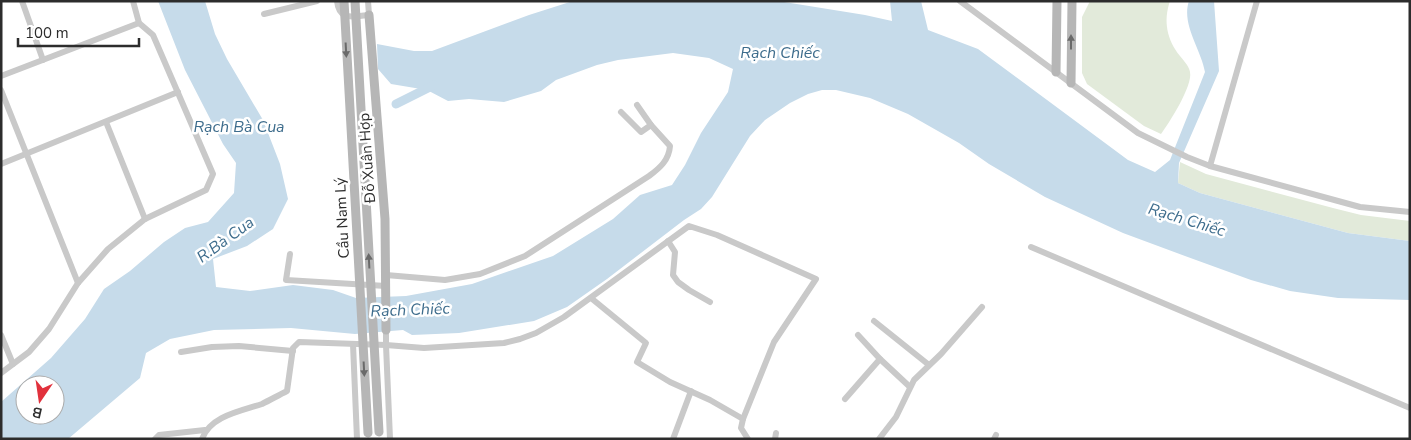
<svg xmlns="http://www.w3.org/2000/svg" width="1411" height="440" font-family="'Nunito Sans',sans-serif">
<rect width="100%" height="100%" fill="#fff"/>
<g fill="#e2eada">
<path d="M1090 1H1170C1163 21 1167 40 1180 56 1183 60 1189 66 1190 72 1193 86 1169 123 1161 134L1144 126 1087 84 1082 73V17Z"/>
<path d="M1180 162 1206 174 1333 208 1361 215 1410 221V241L1348 233 1200 193 1178 183Z"/>
</g>
<path fill="#c6dbea" fill-rule="evenodd" d="M158 1H205L215 34 227 59 263 120 280 164 288 199 273 229 247 246 213 259 216 287 250 291 293 285 333 290 356 298 406 296 472 284 553 256 613 219 640 195 672 185 685 165 701 133 728 92 733 69 709 58 673 53 618 60 597 65 556 80 541 91 504 102 469 99 448 101 427 90 391 84 378 69 377 44 414 51H432L529 15 573 1H778L865 15 892 21 890 1H921L928 30 978 49 1128 160 1155 172 1170 160 1205 72C1201 49 1181 24 1189 1H1214L1219 71 1179 163 1178 183 1200 193 1348 233 1410 241V300L1338 298 1290 291 1251 280 1185 256 1123 233 1045 197 989 164 959 143 908 114 870 98 836 90H822L808 94 790 103 765 120 750 136 712 197 701 209 684 220 607 279 567 307 534 321 459 333 412 335 403 330 355 334 291 328 214 330 170 339 146 353 140 378 68 439H1V402L51 358 85 319 104 289 130 271 164 242 185 228 208 222 234 193 236 163 223 144 185 70ZM25 385H55V415H25Z"/>
<g fill="none" stroke-linecap="round" stroke-linejoin="round">
<path stroke="#c6dbea" stroke-width="9" d="M396 104 434 85"/>
<g stroke="#c9c9c9" stroke-width="6">
<path d="M22 1 43 60"/>
<path d="M337 1C339 22 354 16 369 15L368 1"/>
<path d="M960 1 1138 133 1187 157 1210 166 1360 207 1410 212"/>
<path d="M264 14 317 1"/>
<path d="M1 76 139 23"/>
<path d="M1 90 78 283"/>
<path d="M621 112 641 132 651 125"/>
<path d="M106 122 145 219"/>
<path d="M1 164 178 92"/>
<path d="M1210 166 1257 1"/>
<path d="M668 241 675 252 673 275 678 282 689 290 710 302"/>
<path d="M1031 247 1410 408"/>
<path d="M290 254 286 280 386 286"/>
<path d="M386 275 445 280 480 274 525 256 649 176C660 168 669 160 670 146L651 125 637 105"/>
<path d="M591 298 646 343 637 362 670 382 710 400 743 419"/>
<path d="M874 321 929 365"/>
<path d="M386 330V345L390 439"/>
<path d="M1 335 13 364"/>
<path d="M858 335 880 359"/>
<path d="M353 344 357 439"/>
<path d="M181 352 212 347 239 346 293 351"/>
<path d="M1 373 29 352 49 329 78 283 108 249 145 219 206 190 213 174 153 35 139 23 133 1"/>
<path d="M845 399 880 359 910 387"/>
<path d="M155 439 159 435 205 430"/>
<path d="M202 439C210 416 241 411 262 404 270 400 279 395 287 391L293 348 299 342 386 345 424 348 504 343 520 339 536 333 564 317 689 226 717 235 816 279 774 342 743 419 741 428 748 439"/>
<path d="M673 439 691 391"/>
<path d="M775 439 776 433"/>
<path d="M879 439 896 417 914 380 941 354 982 307"/>
<path d="M994 439 996 435"/>
</g>
<g stroke="#b6b6b6" stroke-width="9">
<path d="M369 15 385 219 386 330"/>
<path d="M1056 72 1057 1"/>
<path d="M1071 83 1072 1"/>
</g>
<g stroke="#b6b6b6" stroke-width="9">
<path d="M344 1 368 433"/>
<path d="M355 1 379 432"/>
</g>
</g>
<defs><path id="oneway-solid" d="M-6-.8H1V-3.2L6.5 0L1 3.2V.8H-6Z" transform="scale(1.25)"/></defs>
<g fill="#6a6a6a">
<use href="#oneway-solid" transform="translate(1071 42) rotate(-90)"/>
<use href="#oneway-solid" transform="translate(346 50) rotate(87)"/>
<use href="#oneway-solid" transform="translate(369 261) rotate(-93)"/>
<use href="#oneway-solid" transform="translate(364 369) rotate(87)"/>
</g>
<g text-anchor="middle" stroke-width="5" stroke-linejoin="round" paint-order="stroke">
<g font-size="15" fill="#2c2c2c" stroke="#fff">
<text transform="translate(367 158) rotate(-94)" y="5">Đỗ Xuân Hợp</text>
<text transform="translate(342 218) rotate(-93)" y="5">Cầu Nam Lý</text>
</g>
<g font-size="16" font-style="italic" fill="#3d6c8c" stroke="#fff">
<text x="780" y="58">Rạch Chiếc</text>
<text x="239" y="132">Rạch Bà Cua</text>
<text transform="translate(1187 219) rotate(17)" y="6">Rạch Chiếc</text>
<text transform="translate(225 239) rotate(-36)" y="6">R.Bà Cua</text>
<text transform="translate(410 309) rotate(-2)" y="6">Rạch Chiếc</text>
</g>
</g>
<rect width="1411" height="440" fill="none" stroke="#2c2c2c" stroke-width="5"/>
<g transform="translate(40 400) rotate(193)"><circle r="24" fill="#ffffff" stroke="#ababab"/>
<path d="M0-4L9 19L0 12L-9 19Z" fill="#e1313c"/>
<text y="-8" font-size="14" font-weight="bold" text-anchor="middle" fill="#2c2c2c">B</text>
</g>
<path d="M18 38v8h121v-8" fill="none" stroke="#2c2c2c" stroke-width="2.5"/>
<text x="25" y="38" font-size="15" fill="#2c2c2c" stroke="#ffffff" stroke-width="4" paint-order="stroke">100 m</text>
</svg>
